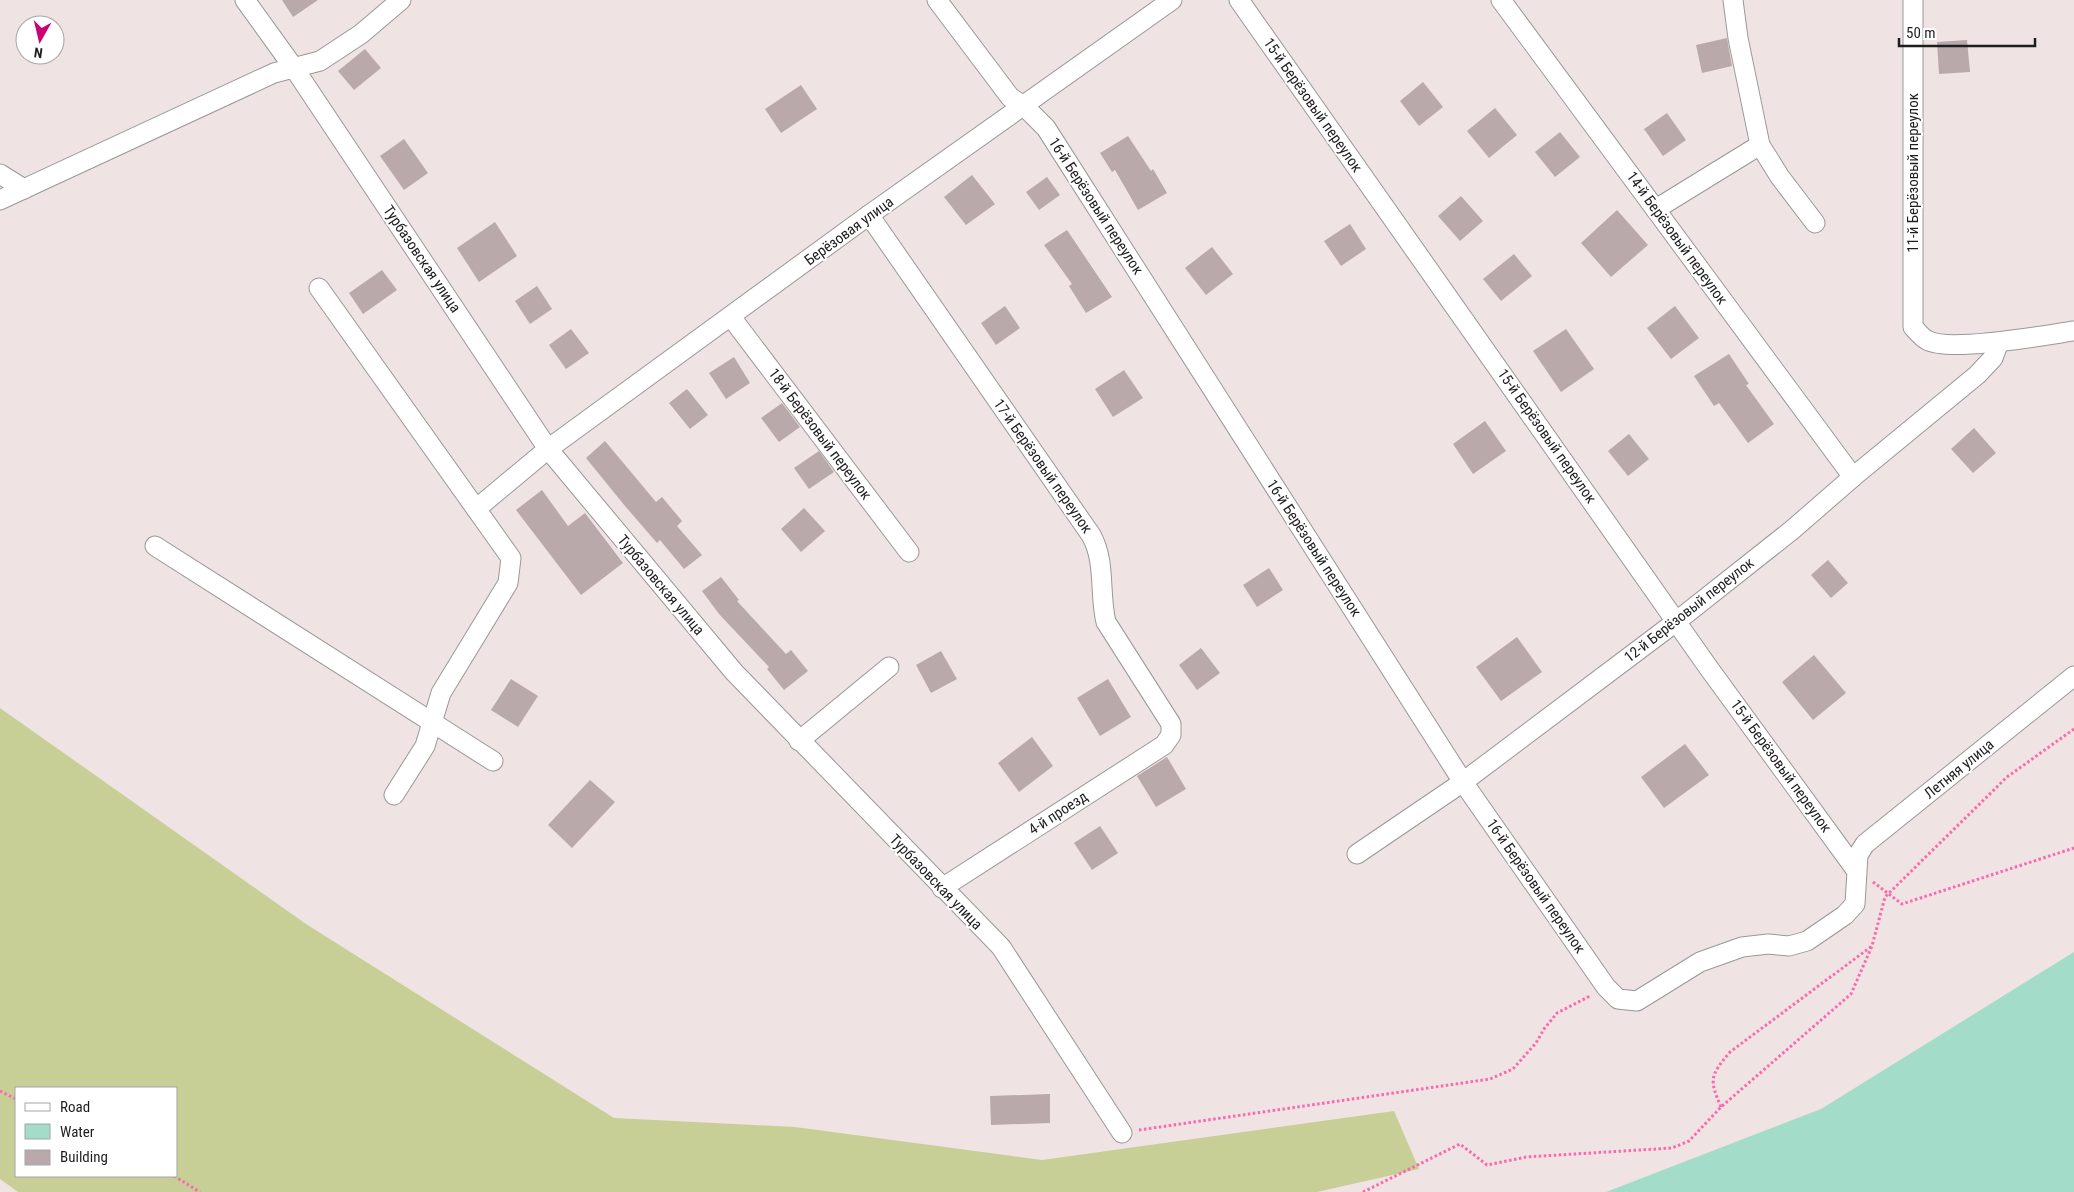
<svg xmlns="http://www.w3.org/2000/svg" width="2074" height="1192" font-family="'Roboto Condensed',sans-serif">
<rect width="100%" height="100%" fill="#efe4e3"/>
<path fill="#c7cf97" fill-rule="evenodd" d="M0 708 306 924 614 1118 795 1127 1042 1160 1394 1111 1419 1169 1317 1192H18L0 1179ZM16 1088H176V1176H16Z"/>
<path fill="#a3ddc9" d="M2074 952V1192H1606L1821 1109Z"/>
<g fill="#b9a9ab">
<path d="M282 0H318L293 17Z"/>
<path d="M1727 38 1732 66 1702 73 1696 45Z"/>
<path d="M1967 40 1970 72 1939 74 1937 42Z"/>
<path d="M365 49 381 68 354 90 338 71Z"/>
<path d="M1423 82 1443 107 1419 126 1400 101Z"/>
<path d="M801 85 817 109 781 133 765 109Z"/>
<path d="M1495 108 1517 135 1489 158 1467 131Z"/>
<path d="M1667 113 1686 140 1663 156 1644 129Z"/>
<path d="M1560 132 1580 157 1555 177 1535 152Z"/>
<path d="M1128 136 1151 171 1153 169 1167 193 1138 210 1115 170 1112 172 1100 153Z"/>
<path d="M404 139 428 173 404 190 380 156Z"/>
<path d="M972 175 995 204 966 225 944 197Z"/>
<path d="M1047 177 1060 195 1039 210 1026 192Z"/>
<path d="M1461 196 1483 221 1460 241 1438 216Z"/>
<path d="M1617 210 1648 245 1611 277 1581 243Z"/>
<path d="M495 222 517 256 479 282 457 248Z"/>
<path d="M1350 224 1366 249 1341 266 1324 241Z"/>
<path d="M1067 230 1112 297 1086 313 1069 286 1072 284 1044 245Z"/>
<path d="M1212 247 1233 274 1206 295 1185 268Z"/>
<path d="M1514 254 1532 276 1501 301 1483 279Z"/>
<path d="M382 270 397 290 363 314 349 293Z"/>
<path d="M537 286 552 309 530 324 515 301Z"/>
<path d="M1005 306 1020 328 996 345 981 323Z"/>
<path d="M1675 306 1699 338 1671 359 1647 328Z"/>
<path d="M571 329 589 353 566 369 549 345Z"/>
<path d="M1566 329 1594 369 1561 392 1533 351Z"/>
<path d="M1729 354 1749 384 1746 385 1774 424 1748 443 1719 403 1714 406 1694 376Z"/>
<path d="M734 357 750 383 726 399 709 373Z"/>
<path d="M1124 370 1143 398 1113 417 1095 389Z"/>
<path d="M687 389 708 415 690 429 669 403Z"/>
<path d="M782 403 800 427 779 442 761 418Z"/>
<path d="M1485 421 1506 451 1473 474 1453 444Z"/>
<path d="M1974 428 1996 453 1973 473 1951 449Z"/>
<path d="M1629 434 1649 459 1628 476 1608 451Z"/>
<path d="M605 441 656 502 662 497 682 521 677 526 702 555 684 569 660 540 657 543 625 506 586 458Z"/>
<path d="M819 451 834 472 809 489 794 468Z"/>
<path d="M542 490 568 526 585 513 623 563 581 595 516 510Z"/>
<path d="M804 508 825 531 801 552 781 529Z"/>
<path d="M1828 560 1848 583 1831 598 1811 575Z"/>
<path d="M1269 568 1283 590 1257 607 1243 585Z"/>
<path d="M721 577 739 600 737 601 786 654 791 650 808 671 784 690 767 669 769 667 719 614 702 591Z"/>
<path d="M1517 637 1542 672 1501 701 1476 667Z"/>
<path d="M1201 648 1220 673 1197 690 1179 665Z"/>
<path d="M941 651 957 679 931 693 916 665Z"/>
<path d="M1814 655 1846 693 1813 720 1782 682Z"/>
<path d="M511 679 538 696 518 727 491 710Z"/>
<path d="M1108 679 1131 717 1100 736 1077 698Z"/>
<path d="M1032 737 1053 766 1019 792 998 763Z"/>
<path d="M1685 744 1709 775 1664 808 1641 777Z"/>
<path d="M1167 757 1186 789 1156 807 1137 776Z"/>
<path d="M590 780 615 802 572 848 548 825Z"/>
<path d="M1100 826 1118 853 1092 870 1074 843Z"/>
<path d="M1050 1094V1123L991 1125 990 1096Z"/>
</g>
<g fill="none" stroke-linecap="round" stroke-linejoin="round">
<defs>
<g id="minor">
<path d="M245 0 294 68 548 449 734 672 1001 947 1122 1133"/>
<path d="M937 0 1010 97 1025 107 1046 128 1463 782 1606 987 1618 999 1637 1001 1700 962 1742 947 1768 944 1789 946 1807 941 1845 915 1855 904 1858 855 1865 844 2074 676"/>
<path d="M1239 0 1708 667 1856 870"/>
<path d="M1501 0 1853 477"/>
<path d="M1733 0 1738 38 1760 145 1780 177 1815 223"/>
<path d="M1913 0V327C1917 331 1922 338 1927 340 1949 353 2046 335 2074 331"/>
<path d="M0 174 24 189"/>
<path d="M0 200 274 73 320 61 361 34 401 0"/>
<path d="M1656 209 1760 145"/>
<path d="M869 215 1091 535C1106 561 1099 594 1106 622L1171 724V735L1164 745 942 888"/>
<path d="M319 288 511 558 508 583 441 693 425 746 394 795"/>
<path d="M731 317 909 552"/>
<path d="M476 509 548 449 869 215 1172 0"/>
<path d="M155 546 493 761"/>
<path d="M799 741 889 667"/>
<path d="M1357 854 1463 782 1677 621 1792 530 1853 477 1977 375 1993 358 1999 342"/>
</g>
</defs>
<use href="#minor" stroke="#989898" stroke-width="21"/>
<g stroke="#fc68ac" stroke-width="3" stroke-dasharray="2.5 2.5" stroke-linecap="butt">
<path d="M1873 882 1902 904 2074 848"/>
<path d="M0 1091 16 1099"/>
<path d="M1721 1107C1709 1079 1710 1076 1730 1052L1872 946"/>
<path d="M1139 1130 1490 1079 1513 1069 1536 1043 1544 1029 1557 1013 1590 996"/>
<path d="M174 1176 200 1192"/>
<path d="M1363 1192 1460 1144 1487 1165 1526 1157 1672 1148 1689 1141 1721 1107 1851 994 1872 946 1885 897 2007 777 2074 729"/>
</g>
<use href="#minor" stroke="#fff" stroke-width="19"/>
</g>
<g text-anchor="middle" stroke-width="4" stroke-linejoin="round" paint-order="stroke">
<g font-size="15" fill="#1e1e1e" stroke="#fff">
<text transform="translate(1313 105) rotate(55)" y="5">15-й Берёзовый переулок</text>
<text transform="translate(1913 173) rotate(-90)" y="5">11-й Берёзовый переулок</text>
<text transform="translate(1096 206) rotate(57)" y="5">16-й Берёзовый переулок</text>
<text transform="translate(849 231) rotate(-36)" y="5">Берёзовая улица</text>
<text transform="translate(1677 238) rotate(54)" y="5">14-й Берёзовый переулок</text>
<text transform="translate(422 259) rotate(56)" y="5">Турбазовская улица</text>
<text transform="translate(820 434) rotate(53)" y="5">18-й Берёзовый переулок</text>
<text transform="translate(1547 436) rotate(55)" y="5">15-й Берёзовый переулок</text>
<text transform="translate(1043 466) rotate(55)" y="5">17-й Берёзовый переулок</text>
<text transform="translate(1314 548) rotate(57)" y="5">16-й Берёзовый переулок</text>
<text transform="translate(661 585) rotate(50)" y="5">Турбазовская улица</text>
<text transform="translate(1689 610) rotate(-38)" y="5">12-й Берёзовый переулок</text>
<text transform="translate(1781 766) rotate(54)" y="5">15-й Берёзовый переулок</text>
<text transform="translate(1959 769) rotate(-39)" y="5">Летняя улица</text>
<text transform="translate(1058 813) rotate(-33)" y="5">4-й проезд</text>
<text transform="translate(936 882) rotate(46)" y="5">Турбазовская улица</text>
<text transform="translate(1536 886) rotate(55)" y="5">16-й Берёзовый переулок</text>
</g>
</g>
<rect x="15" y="1087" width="162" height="90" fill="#ffffff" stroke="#a5a5a5"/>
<rect x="25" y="1103" width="25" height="8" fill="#ffffff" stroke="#a5a5a5"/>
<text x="60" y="1112" font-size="15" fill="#1e1e1e">Road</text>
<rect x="25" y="1124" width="25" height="15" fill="#a3ddc9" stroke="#a5a5a5"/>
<text x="60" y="1137" font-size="15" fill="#1e1e1e">Water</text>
<rect x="25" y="1150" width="25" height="15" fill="#b9a9ab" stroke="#a5a5a5"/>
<text x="60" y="1162" font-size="15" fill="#1e1e1e">Building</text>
<g transform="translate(40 40) rotate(188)"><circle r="24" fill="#ffffff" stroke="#a5a5a5"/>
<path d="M0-4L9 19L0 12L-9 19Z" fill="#cb0073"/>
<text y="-8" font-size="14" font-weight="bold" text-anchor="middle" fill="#1e1e1e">N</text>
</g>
<path d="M1899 38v8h136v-8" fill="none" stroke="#1e1e1e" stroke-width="2.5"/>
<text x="1906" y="38" font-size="15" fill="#1e1e1e" stroke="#ffffff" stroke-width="4" paint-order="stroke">50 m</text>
</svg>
